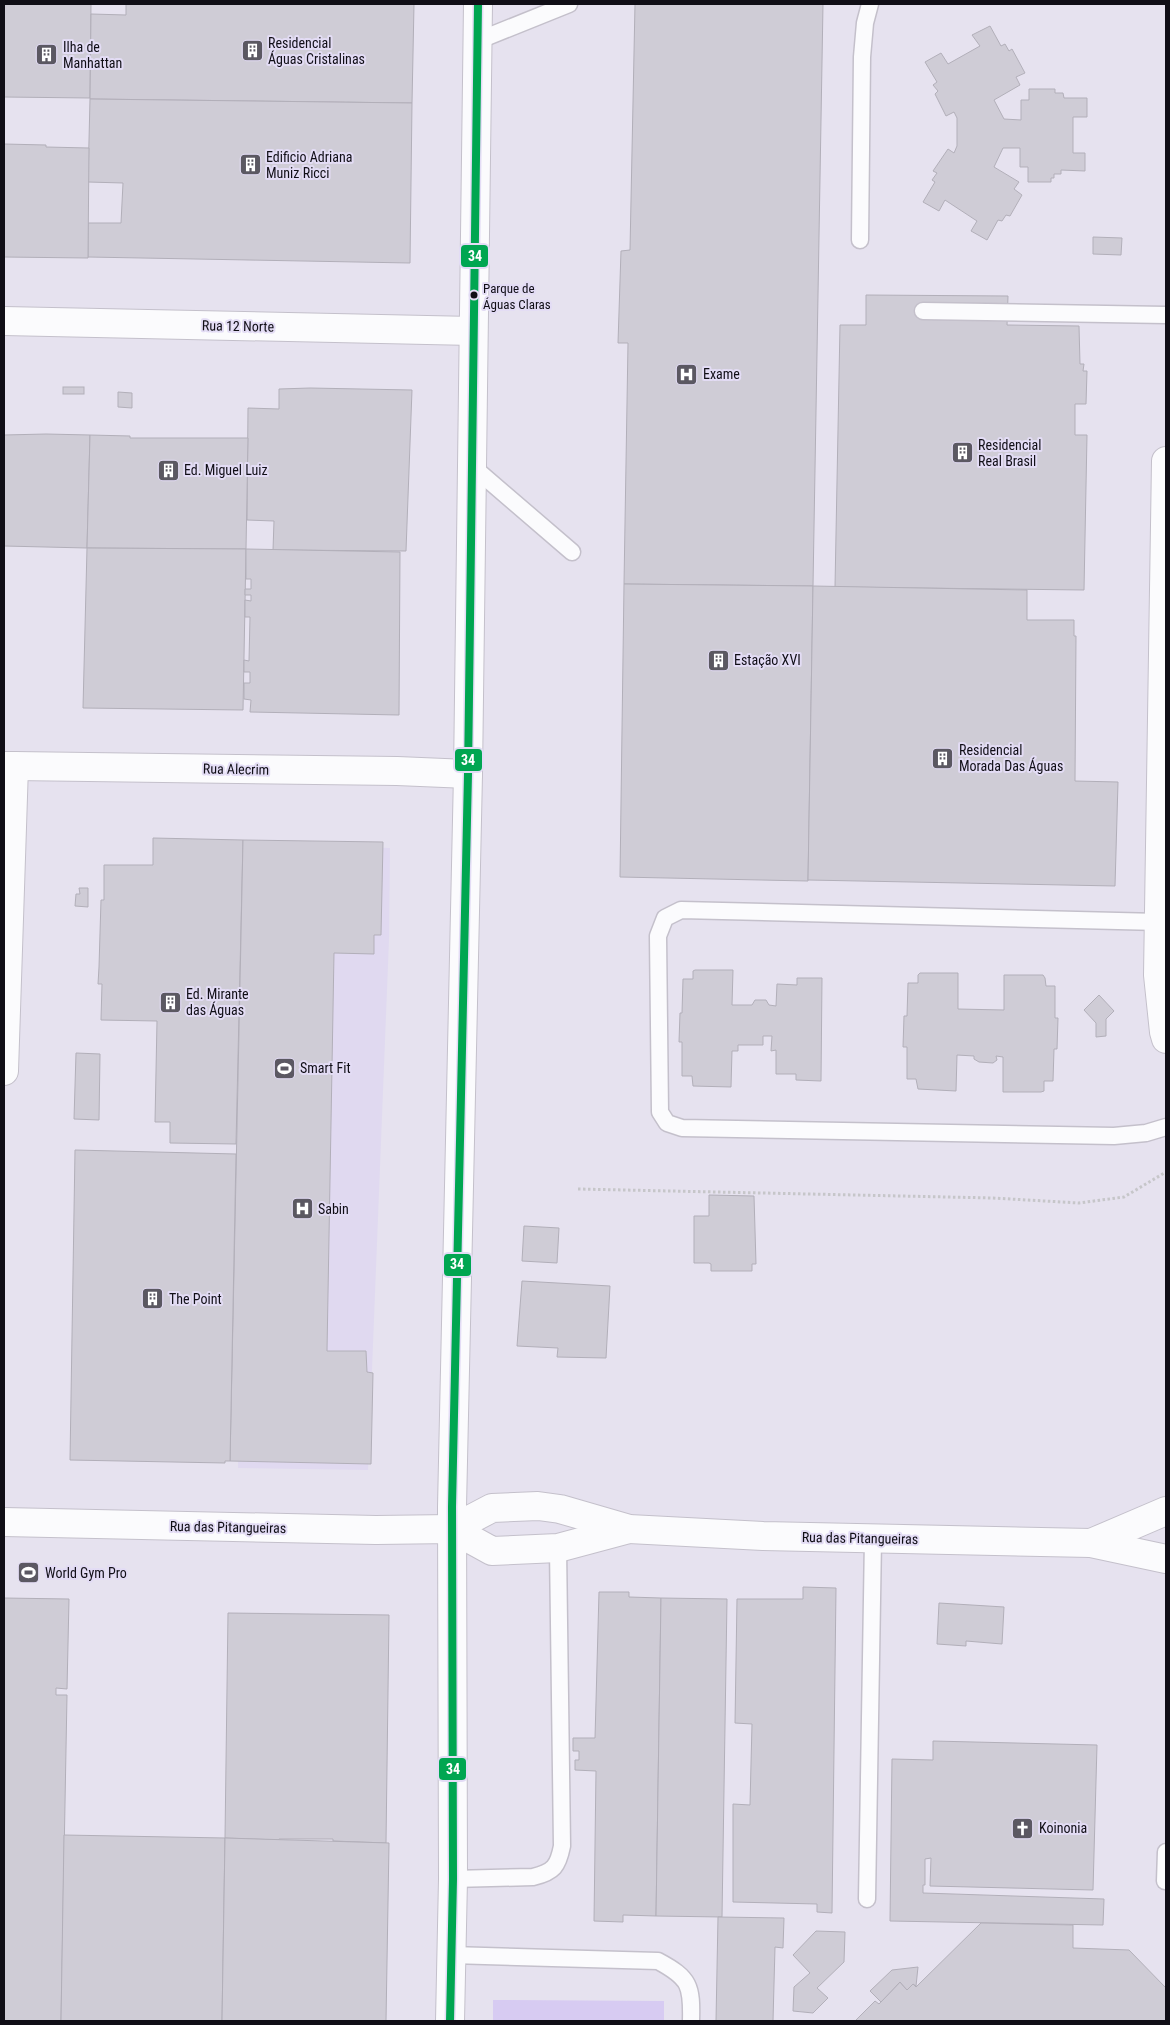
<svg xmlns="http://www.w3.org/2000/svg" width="1170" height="2025" font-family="'Roboto Condensed',sans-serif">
<rect width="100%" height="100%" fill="#e6e2ef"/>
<path fill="#e0d9f0" d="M254 844 390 848 389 939 368 1470 238 1468Z"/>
<path fill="#d7cbf2" d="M493 2000 664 2001V2021H493Z"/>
<g fill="#cfccd6" stroke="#b2afb9">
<path d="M4 4H91L90 98 4 97Z"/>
<path d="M126 4H414L412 103 90 99 91 14 126 15Z"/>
<path d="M635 4H823L813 586 624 584 628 343H618L621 251 630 250Z"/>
<path d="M990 26 1001 46 1005 44 1009 51 1012 49 1025 73 1016 77 1020 85 994 100 1004 119 1021 120V100H1029V89H1055V93H1063L1064 98H1087V117H1073V153H1085V171L1061 170V174H1054V178H1051V182H1028V167H1020V148H1003L994 167 1019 182 1014 189 1022 195 1010 216 1006 215 1002 221 998 220 987 240 971 231 977 221 945 200 939 211 923 202 935 182 932 180 937 173 933 171 948 149 954 153 957 146V118L954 112 946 116 935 94 938 91 933 85 937 82 925 62 941 53 948 64 980 46 972 35Z"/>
<path d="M90 99 412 103 410 263 88 257V223H121L123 183 88 182Z"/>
<path d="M4 144 46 145V147L89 148 88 258 4 257Z"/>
<path d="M1093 237 1122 238 1121 255 1093 254Z"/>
<path d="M866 295 1008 296 1007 325 1079 326 1080 364H1084L1083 371H1087L1086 404H1075V435H1087L1084 590 835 587 840 325H866Z"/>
<rect x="63" y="387" width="21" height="7"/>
<path d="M310 388 412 390 406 551 273 550 274 521 247 520 248 408 279 409V389Z"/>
<path d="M118 392 132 393V408L118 407Z"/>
<path d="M46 434 90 435 87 548 4 546V435Z"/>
<path d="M90 435 130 436V438H248L246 549 87 548Z"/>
<path d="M87 548 246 549 243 710 83 708Z"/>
<path d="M246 549 400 552 399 715 250 712 251 700 244 699V683H250V672H244V660L249 661 250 617H245V600L251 601V595H245V589H251V579H246Z"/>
<path d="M624 584 813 586 808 881 620 877Z"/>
<path d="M813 586 1027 590V620H1074V636H1076L1075 781 1118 782 1115 886 808 880Z"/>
<path d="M153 838 243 840 236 1144 170 1143V1122H155L157 1021 101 1020 102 984H98L99 967 101 900H104V865H153Z"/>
<path d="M243 840 383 842 381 935H374V954L334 953 327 1351H366L367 1372 373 1373 371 1464 230 1461Z"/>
<path d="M79 888H88V907L75 906 76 894H80Z"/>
<path d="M695 970H733L732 1005H752L755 1000H766L769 1005 776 1006 777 984 797 985V978H822L821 1081 796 1080V1074H776V1050L771 1051 772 1036H763V1045H738V1051H732L731 1087 693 1086 692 1076H682V1042H679L680 1013H682L683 979H693V971Z"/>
<path d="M920 973H958V1009L1004 1010V975H1043L1045 978 1046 986H1055V1018H1058L1057 1049H1054L1053 1081H1044V1091L1041 1092H1003V1057L996 1056 997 1060 993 1063 979 1062 974 1059V1056L957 1055 956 1091 918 1089 916 1079H907V1047H903L904 1016H907L908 983H918V975Z"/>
<path d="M1099 995 1114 1011 1106 1019V1036L1096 1037V1023L1084 1010Z"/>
<path d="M76 1053 100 1054 99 1120 74 1119Z"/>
<path d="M75 1150 236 1154 230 1461H225V1463L70 1460Z"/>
<path d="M709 1195 754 1196 756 1264H752V1271H711V1264L709 1263H694V1216H709Z"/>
<path d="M524 1226 559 1228 557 1263 522 1261Z"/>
<path d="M522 1281 610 1286 606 1358 557 1357 558 1348 517 1346Z"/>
<path d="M803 1587 836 1588 832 1913 817 1912V1904L733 1902V1804L750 1805 752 1724 735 1723 737 1599H803Z"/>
<path d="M599 1592H629V1597L661 1598 656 1916 623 1915V1922L594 1921 596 1771 575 1770V1760H579V1751H573V1738H595Z"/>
<path d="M4 1598 69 1599 67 1689 56 1688V1695H67L61 2021H4Z"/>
<path d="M661 1598 727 1599 722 1917 656 1916Z"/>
<path d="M939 1603 1004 1607 1002 1644 966 1641V1646L937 1644Z"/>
<path d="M228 1613 389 1615 386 1843 333 1841V1839H279V1840L225 1838Z"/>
<path d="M933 1741 1097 1745 1093 1890 930 1886 931 1858 925 1859V1885H923V1893L1104 1899 1103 1925 890 1921 892 1759 933 1760Z"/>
<path d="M64 1835 225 1838 222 2021H61Z"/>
<path d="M225 1838 389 1843 386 2021H222Z"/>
<path d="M718 1917 784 1918 783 1948 775 1947 773 2021H716Z"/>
<path d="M981 1923 1073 1925V1948L1129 1950 1166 1988V2021H855L875 2001 879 2004 900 1982 907 1990 913 1984 916 1987Z"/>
<path d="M816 1931 845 1932 844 1962 817 1988 828 1998 813 2013 793 2011 794 1987 810 1973 793 1955Z"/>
<path d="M918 1967 916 1986 913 1984 907 1990 900 1982 881 2002 870 1991 892 1970Z"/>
</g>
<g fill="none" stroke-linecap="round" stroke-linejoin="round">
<defs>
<g id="service">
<path d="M477 41 569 4"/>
<path d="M860 240 862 57 865 23 870 4"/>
<path d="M923 311 1166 315"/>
<path d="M472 466 572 552"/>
<path d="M1159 922 681 910 665 918 658 936 660 1112 667 1123 682 1128 1114 1136 1146 1133 1166 1127"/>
<path d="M453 1879 533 1877C554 1872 558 1866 562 1846L558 1548"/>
<path d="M1165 1881 1166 1852"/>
<path d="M867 1899 873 1539"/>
<path d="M451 1955 658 1961C690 1978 692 1986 691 2021"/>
</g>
<g id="minor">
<path d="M4 321 473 331"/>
<path d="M1166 461 1158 975 1164 1032 1166 1039"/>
<path d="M14 766 397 771 468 774"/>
</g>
<g id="tertiary">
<path d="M4 766H14L4 1071"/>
<path d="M4 1522 376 1530 452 1529 492 1551 558 1548 629 1529"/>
<path d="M452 1529 492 1508 538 1506 560 1509 629 1529 763 1536 1091 1543 1166 1559"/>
<path d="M1091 1543 1166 1511"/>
</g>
<path id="secondary" d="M450 2021 453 1879 452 1507 468 774 478 4"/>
</defs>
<use href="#service" stroke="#c4c0cb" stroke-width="19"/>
<use href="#minor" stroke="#c4c0cb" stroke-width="30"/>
<use href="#tertiary" stroke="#c4c0cb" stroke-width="30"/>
<use href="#secondary" stroke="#c4c0cb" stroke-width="30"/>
<path stroke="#c6c6c9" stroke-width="3" stroke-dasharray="2.5 2.5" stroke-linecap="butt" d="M578 1189 993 1198 1079 1203 1124 1197 1166 1172"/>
<use href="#service" stroke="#fbfbfd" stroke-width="16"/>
<use href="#minor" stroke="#fbfbfd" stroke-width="28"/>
<use href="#tertiary" stroke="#fbfbfd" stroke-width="28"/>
<use href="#secondary" stroke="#fbfbfd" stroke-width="28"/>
<defs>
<path id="bus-1" d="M450 2021 453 1879 452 1507 468 774 478 4"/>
</defs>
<use href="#bus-1" stroke="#e3dcf5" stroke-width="11"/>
<use href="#bus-1" stroke="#00a651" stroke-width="8"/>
</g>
<defs>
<symbol id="building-square" viewBox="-11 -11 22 22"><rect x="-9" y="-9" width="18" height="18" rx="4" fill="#5b5862" stroke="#e3dcf5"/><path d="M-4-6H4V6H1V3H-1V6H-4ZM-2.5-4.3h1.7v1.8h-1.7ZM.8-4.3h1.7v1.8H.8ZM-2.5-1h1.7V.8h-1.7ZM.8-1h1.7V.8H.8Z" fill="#fff"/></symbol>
<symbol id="hospital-square" viewBox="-11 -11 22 22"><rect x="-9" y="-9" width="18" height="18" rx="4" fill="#5b5862" stroke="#e3dcf5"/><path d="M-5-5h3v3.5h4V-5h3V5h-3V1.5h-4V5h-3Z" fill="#fff"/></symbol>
<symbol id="stadium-square" viewBox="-11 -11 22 22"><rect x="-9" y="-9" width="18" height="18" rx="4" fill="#5b5862" stroke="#e3dcf5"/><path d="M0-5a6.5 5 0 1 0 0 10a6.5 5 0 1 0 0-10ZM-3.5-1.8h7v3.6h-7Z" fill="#fff"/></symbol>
<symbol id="church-square" viewBox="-11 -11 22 22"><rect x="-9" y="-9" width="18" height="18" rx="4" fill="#5b5862" stroke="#e3dcf5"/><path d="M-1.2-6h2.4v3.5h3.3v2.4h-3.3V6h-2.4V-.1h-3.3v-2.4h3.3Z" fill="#fff"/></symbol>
</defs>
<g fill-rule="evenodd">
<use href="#building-square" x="240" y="38" width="25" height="25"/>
<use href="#building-square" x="34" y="42" width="25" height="25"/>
<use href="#building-square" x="238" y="152" width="25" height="25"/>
<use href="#hospital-square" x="674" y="362" width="25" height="25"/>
<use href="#building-square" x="950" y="440" width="25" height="25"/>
<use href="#building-square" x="156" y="458" width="25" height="25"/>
<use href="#building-square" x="706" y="648" width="25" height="25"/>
<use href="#building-square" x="930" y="746" width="25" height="25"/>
<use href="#building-square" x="158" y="990" width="25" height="25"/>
<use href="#stadium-square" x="272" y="1056" width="25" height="25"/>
<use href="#hospital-square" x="290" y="1196" width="25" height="25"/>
<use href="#building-square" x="140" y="1286" width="25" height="25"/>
<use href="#stadium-square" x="16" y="1560" width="25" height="25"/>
<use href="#church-square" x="1010" y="1816" width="25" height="25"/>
</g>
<circle fill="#100e16" stroke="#e3dcf5" stroke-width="2" cx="474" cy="295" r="4.5"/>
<g text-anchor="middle" stroke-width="4" stroke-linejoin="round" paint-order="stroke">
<g font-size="13" fill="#100e16" stroke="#e3dcf5" text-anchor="start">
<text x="483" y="293">Parque de<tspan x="483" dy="16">Águas Claras</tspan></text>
</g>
<g font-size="14" fill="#100e16" stroke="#e3dcf5" text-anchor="start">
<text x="268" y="48">Residencial<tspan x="268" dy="16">Águas Cristalinas</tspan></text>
<text x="63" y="52">Ilha de<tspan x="63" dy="16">Manhattan</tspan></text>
<text x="266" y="162">Edificio Adriana<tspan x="266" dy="16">Muniz Ricci</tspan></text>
<text x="703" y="379">Exame</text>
<text x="978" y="450">Residencial<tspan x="978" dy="16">Real Brasil</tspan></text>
<text x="184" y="475">Ed. Miguel Luiz</text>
<text x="734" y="665">Estação XVI</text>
<text x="959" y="755">Residencial<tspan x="959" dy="16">Morada Das Águas</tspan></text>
<text x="186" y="999">Ed. Mirante<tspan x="186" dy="16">das Águas</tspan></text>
<text x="300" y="1073">Smart Fit</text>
<text x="318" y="1214">Sabin</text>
<text x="169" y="1304">The Point</text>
<text x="45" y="1578">World Gym Pro</text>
<text x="1039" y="1833">Koinonia</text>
</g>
<g font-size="14" fill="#100e16" stroke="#e3dcf5">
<text transform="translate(238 326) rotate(1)" y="5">Rua 12 Norte</text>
<text transform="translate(236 769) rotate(1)" y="5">Rua Alecrim</text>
<text transform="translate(228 1527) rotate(1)" y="5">Rua das Pitangueiras</text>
<text transform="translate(860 1538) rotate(1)" y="5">Rua das Pitangueiras</text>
</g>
</g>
<g stroke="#e3dcf5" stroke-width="2">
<rect x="460" y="244" width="29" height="24" rx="5" fill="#00a651"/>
<rect x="454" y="748" width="29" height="24" rx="5" fill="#00a651"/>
<rect x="443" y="1253" width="29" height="24" rx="5" fill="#00a651"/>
<rect x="438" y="1757" width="29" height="24" rx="5" fill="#00a651"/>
</g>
<g font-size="14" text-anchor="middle" font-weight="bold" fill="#fff">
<text x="475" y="261">34</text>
<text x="468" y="765">34</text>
<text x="457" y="1269">34</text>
<text x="453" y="1774">34</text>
</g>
<rect width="1170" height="2025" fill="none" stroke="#100e16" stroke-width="10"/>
</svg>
